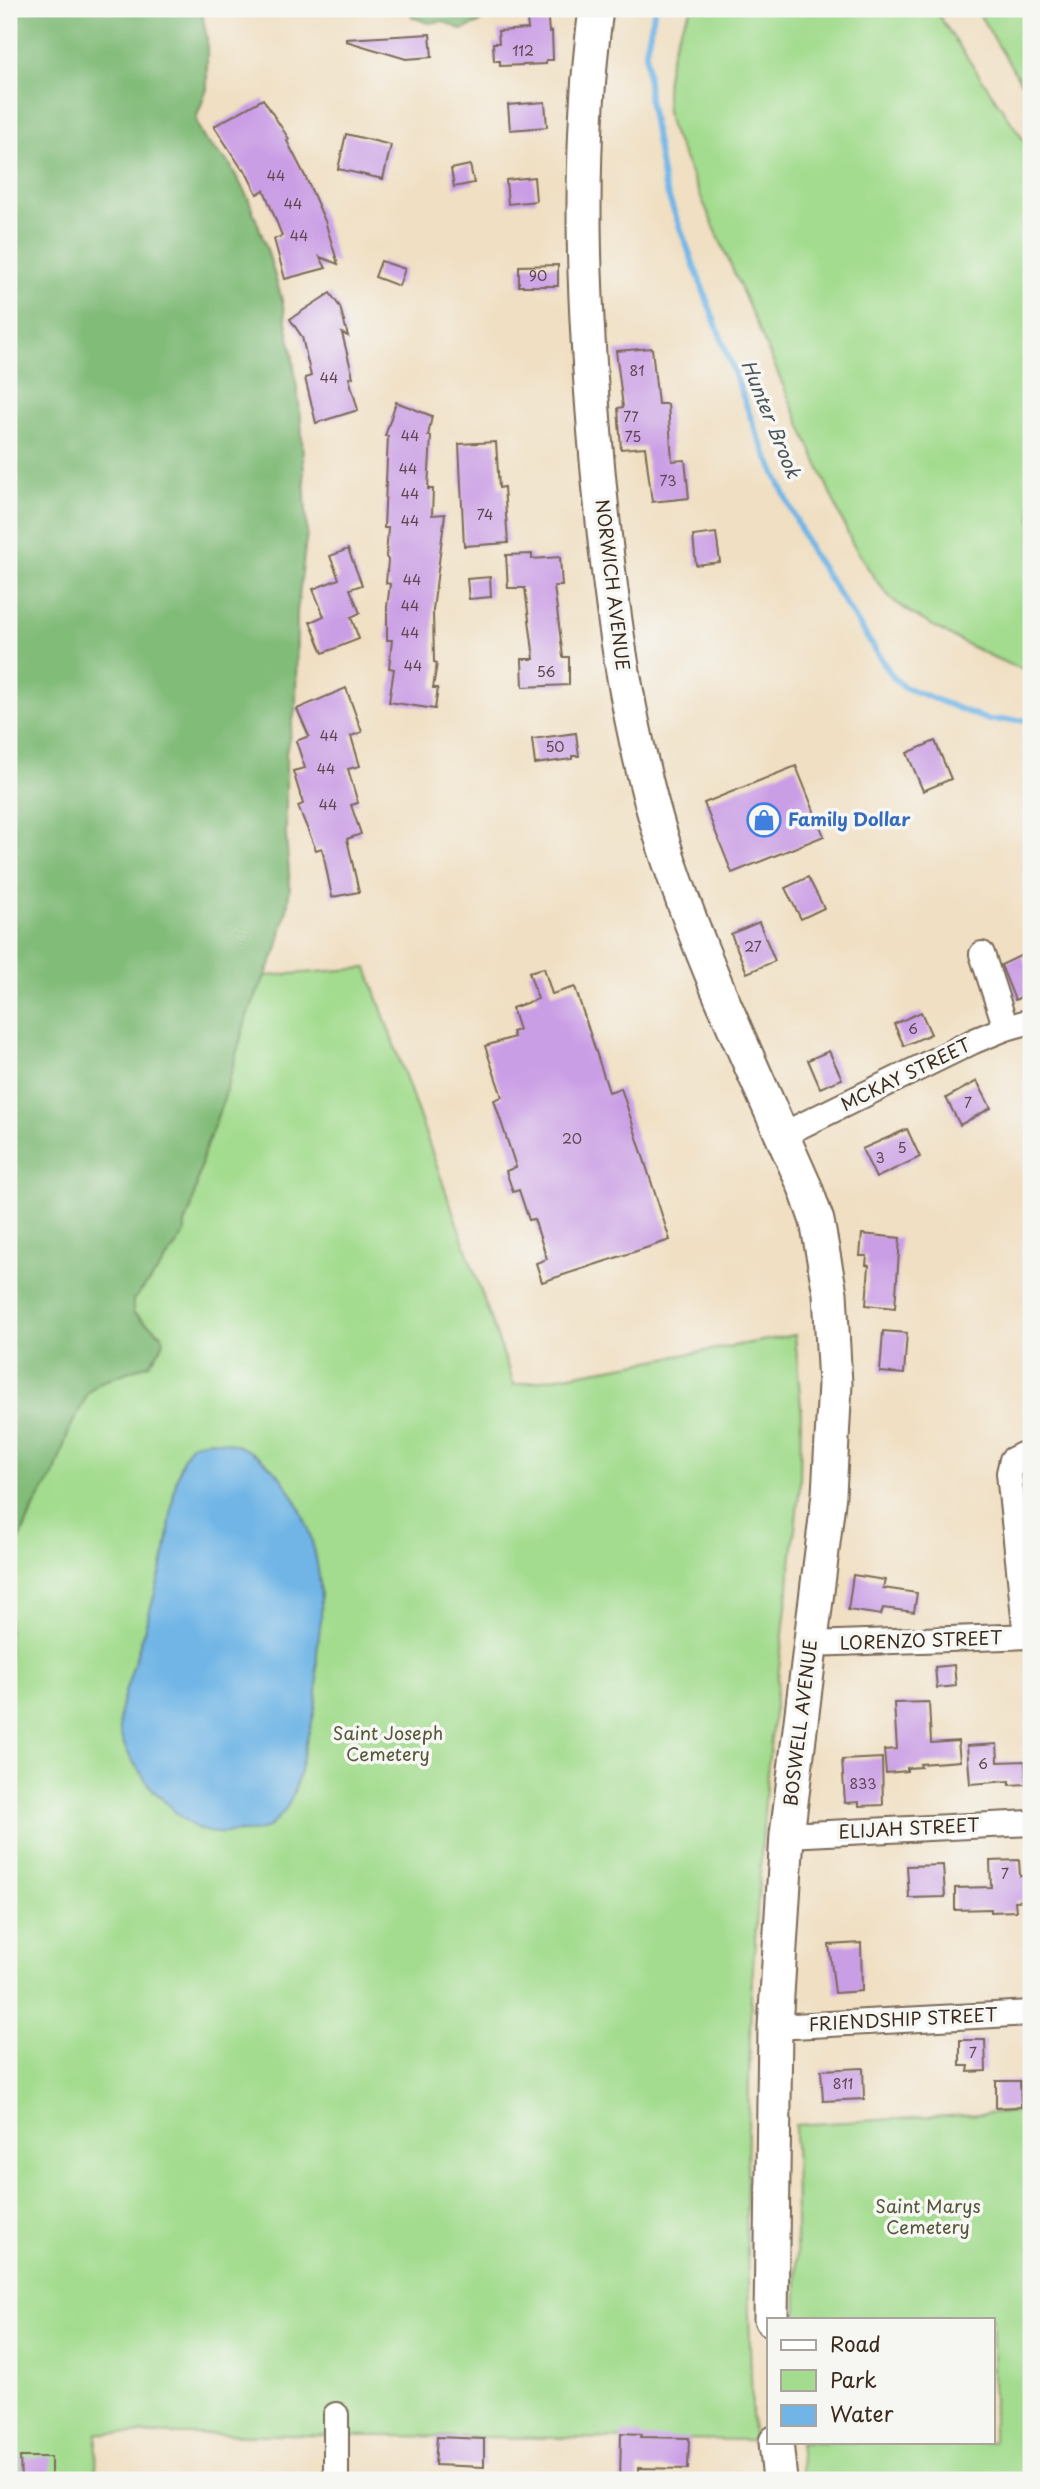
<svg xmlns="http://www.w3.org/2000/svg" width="1040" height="2489" font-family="'Playpen Sans',sans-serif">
<rect width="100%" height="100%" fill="#f6f6f2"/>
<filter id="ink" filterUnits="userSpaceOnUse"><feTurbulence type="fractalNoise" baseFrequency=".0143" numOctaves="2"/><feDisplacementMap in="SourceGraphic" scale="14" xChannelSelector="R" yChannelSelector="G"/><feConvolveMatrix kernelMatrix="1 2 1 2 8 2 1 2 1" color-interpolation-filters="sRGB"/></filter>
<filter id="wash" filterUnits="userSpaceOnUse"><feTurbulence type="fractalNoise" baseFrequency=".00686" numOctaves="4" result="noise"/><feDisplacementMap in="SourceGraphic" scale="28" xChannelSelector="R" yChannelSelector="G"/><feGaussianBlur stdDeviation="1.57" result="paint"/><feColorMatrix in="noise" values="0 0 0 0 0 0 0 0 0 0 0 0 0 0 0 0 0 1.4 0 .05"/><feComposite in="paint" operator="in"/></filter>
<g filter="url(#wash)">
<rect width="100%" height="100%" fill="#f0dfc2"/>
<g fill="#a3dc8e" stroke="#6f8356" stroke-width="2">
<path d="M692 9H934L1031 151V671C1005 667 914 618 893 600 876 584 865 562 852 543L670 126C660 89 670 40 692 9Z"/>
<path d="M976 9H1029L1031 15V99Z"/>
<path d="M367 968 514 1385 795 1335 801 1407 800 1485 767 1774 751 1995 746 2218 753 2440 97 2433 96 2480H9V1564L70 1428 88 1393 98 1383 149 1364 161 1348 162 1334 133 1313V1299L156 1273 185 1233V1222L191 1209 204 1152 223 1101 247 1016 265 976Z"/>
<path d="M1031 2111V2480H803L799 2442H993V2319H797L795 2125Z"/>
</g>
<g fill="#82bc79" stroke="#5e734c" stroke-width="2">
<path d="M9 9H201L207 38V89L197 116V124L204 139 229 163 248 198 266 246 282 300 292 352 301 419 307 532 297 612 296 706 286 753V836L290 886 287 909 277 950 247 1016 223 1101 204 1152 191 1209 185 1222V1233L156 1273 133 1300V1313L162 1335 164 1341 161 1348 149 1364 98 1383 88 1393 70 1428 55 1472 32 1510 9 1564Z"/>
<path d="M410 9H483L485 14 479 23 462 30 443 21 428 23 412 17Z"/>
</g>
<path fill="#70b5e6" stroke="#567082" stroke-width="2" d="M211 1440C294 1446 324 1548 321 1619 320 1631 317 1644 317 1656 316 1668 318 1681 317 1693 316 1709 312 1724 307 1739 299 1769 298 1804 271 1825 262 1832 252 1832 241 1832 230 1833 215 1835 204 1831 185 1825 169 1805 155 1792 148 1784 142 1775 136 1766 109 1728 120 1709 133 1667 144 1630 156 1593 165 1555 172 1524 171 1468 192 1444Z"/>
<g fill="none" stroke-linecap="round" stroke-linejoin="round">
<path stroke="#70b5e6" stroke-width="6" d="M655 9 646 50 649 99 664 185 757 434 810 550 893 677 904 687 988 720H1031"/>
</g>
<g id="blocks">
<g fill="#ca9ee5">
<path d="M526 9H547L549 32 552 31 553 60H546V64L500 66V61H494L493 43H499L498 31 528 29Z"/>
<path d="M430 34 432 57 406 59 346 41V39Z"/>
<path d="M263 99 289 139 287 141 306 178 325 221 338 264 320 257 326 268 285 279 274 239 282 236 264 190 257 194 244 168 242 169 214 126Z"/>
<path d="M545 102 547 127 510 130 508 105Z"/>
<path d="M346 134 391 145 383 179 338 169Z"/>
<path d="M470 165 474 183 454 187 451 169Z"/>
<path d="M534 177 536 201 508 204 506 180Z"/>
<path d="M381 261 405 269 399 286 375 277Z"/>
<path d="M558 265V286H519V266Z"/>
<path d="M330 293 340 307 348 336 342 333 353 377 349 378 358 410 316 423 305 378 311 376 302 337 290 319Z"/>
<path d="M652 348 658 404H668L672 461 685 460 689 498 652 502 645 447 621 449 618 408 623 407 616 351Z"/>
<path d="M396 402 432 416 428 436H431L428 489H433L432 515 445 514 433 610 434 662 437 663 433 688H438L435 709 389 702 394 669 389 668 392 640H387V607L390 584 386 583 388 560 386 557 388 528H384L388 436H385Z"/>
<path d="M496 442 499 488 504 487 508 543 464 546 459 444Z"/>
<path d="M716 533 720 562 696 565 693 536Z"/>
<path d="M348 549 362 585 350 589 360 613 351 617 359 639 323 653 310 622 324 616 313 589 339 579 330 556Z"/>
<path d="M532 554V559L560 557 562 586H554L563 657H569V685L523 687 522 659H534L525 588H508L506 555Z"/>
<path d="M490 577 491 597 469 599 467 579Z"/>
<path d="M346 688 362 732 351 736 360 766 348 769 358 803 351 805 361 834 347 839 359 892 332 897 322 848 316 850 298 806 303 804 293 771 305 768 296 741 309 736 297 709Z"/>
<path d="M576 733 579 756H572V759L535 764 532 739Z"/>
<path d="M935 741 951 779 923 791 907 753Z"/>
<path d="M796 766 824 836 732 873 704 803Z"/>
<path d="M808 877 824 908 801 919 785 888Z"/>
<path d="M759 922 775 961 747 973 731 934Z"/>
<path d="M1022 955 1031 974V992L1015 1000 1001 965Z"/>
<path d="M544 968 552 994 575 987 609 1092 621 1088 670 1240 542 1282 536 1263 547 1259 534 1219 529 1220 519 1190 513 1192 506 1171 516 1167 494 1100 502 1097 485 1046 514 1037 512 1032 519 1030 512 1008 538 999 529 972Z"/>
<path d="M921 1012 931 1034 904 1046 894 1024Z"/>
<path d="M829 1051 842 1079 820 1088 808 1060Z"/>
<path d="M977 1081 991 1108 960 1125 946 1098Z"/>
<path d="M907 1129 920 1157 876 1178 862 1149Z"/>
<path d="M862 1234 900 1238 895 1308 866 1305 869 1266 866 1265 867 1256H860Z"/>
<path d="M883 1331 907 1333 904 1374 880 1372Z"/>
<path d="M853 1575 885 1580 883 1588 917 1593 914 1612 883 1608 881 1615 848 1610Z"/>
<path d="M954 1665 956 1686 937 1688 935 1667Z"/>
<path d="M929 1702 931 1743 958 1741 960 1761 920 1764 921 1767 907 1768V1771L886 1773 884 1750 897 1749 894 1703Z"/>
<path d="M997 1744 998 1762 1025 1761 1026 1784 1010 1785V1781L970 1784 967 1746Z"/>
<path d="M882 1758 883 1805 859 1806V1802L845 1803 842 1760Z"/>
<path d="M1019 1860 1020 1876 1031 1875V1900L1015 1901 1016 1911 991 1912V1909L955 1910V1888L991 1887 990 1861Z"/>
<path d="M943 1865 945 1897 909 1898 907 1866Z"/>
<path d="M861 1943 862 1991 835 1993 829 1945Z"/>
<path d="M960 2040H985L986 2071 968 2072 969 2066H960Z"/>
<path d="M863 2068 864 2099 823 2101 821 2070Z"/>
<path d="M996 2081H1020L1021 2107 996 2108Z"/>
<path d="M621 2433 642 2434 641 2437 689 2438 688 2469 638 2468V2480H620Z"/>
<path d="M437 2437 484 2439V2467L435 2465Z"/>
<path d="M20 2457H51V2480H21Z"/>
</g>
</g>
</g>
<g filter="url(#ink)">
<use href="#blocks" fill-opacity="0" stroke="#7a6957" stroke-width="2"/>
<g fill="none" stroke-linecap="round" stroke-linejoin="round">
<defs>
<g id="street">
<path d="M982 954 1006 1028"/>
<path d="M782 1135 974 1041 1006 1028 1031 1021"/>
<path d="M1026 1636 1009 1473 1012 1460 1022 1455H1031"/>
<path d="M810 1644 1031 1636"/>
<path d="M787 1835 1031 1823"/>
<path d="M775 2027 1031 2013"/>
<path d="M336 2480V2415"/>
</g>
<g id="secondary">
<path d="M596 9C576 163 584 317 598 471 610 600 626 726 665 849 703 965 756 1076 805 1187L817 1221 830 1293 835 1384 829 1494 787 1835 775 2027 771 2319"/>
<path d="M776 2442 780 2480"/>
</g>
</defs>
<use href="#street" stroke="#7a6957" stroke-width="28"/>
<use href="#secondary" stroke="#7a6957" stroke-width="37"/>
<use href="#street" stroke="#fff" stroke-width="24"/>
<use href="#secondary" stroke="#fff" stroke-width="33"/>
</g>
</g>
<defs>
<symbol id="shop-ring" viewBox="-11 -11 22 22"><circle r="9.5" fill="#f6f6f2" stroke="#3f7fe0" stroke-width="1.5"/><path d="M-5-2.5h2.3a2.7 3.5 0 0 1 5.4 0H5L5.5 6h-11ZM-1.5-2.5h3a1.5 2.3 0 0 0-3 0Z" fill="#3f7fe0"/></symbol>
</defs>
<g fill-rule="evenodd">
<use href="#shop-ring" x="745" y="801" width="38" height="38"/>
</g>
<g text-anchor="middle" stroke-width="7" stroke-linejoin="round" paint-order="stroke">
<g font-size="14" fill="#5f4750">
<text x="523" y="56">112</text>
<text x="276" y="181">44</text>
<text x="293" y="209">44</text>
<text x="299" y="241">44</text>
<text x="538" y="281">90</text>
<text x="637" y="376">81</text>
<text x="329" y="383">44</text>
<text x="631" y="422">77</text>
<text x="410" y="441">44</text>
<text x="633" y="442">75</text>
<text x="408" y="474">44</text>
<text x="668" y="486">73</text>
<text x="410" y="499">44</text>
<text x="485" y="520">74</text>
<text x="410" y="526">44</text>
<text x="412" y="585">44</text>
<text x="410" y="611">44</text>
<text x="410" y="638">44</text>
<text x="413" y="671">44</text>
<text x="546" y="677">56</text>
<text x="329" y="741">44</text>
<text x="555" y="752">50</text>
<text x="326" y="774">44</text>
<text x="328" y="810">44</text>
<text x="753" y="952">27</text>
<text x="913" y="1034">6</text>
<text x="968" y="1108">7</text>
<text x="572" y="1144">20</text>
<text x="902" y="1153">5</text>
<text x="880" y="1163">3</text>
<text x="983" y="1769">6</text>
<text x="863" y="1789">833</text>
<text x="1005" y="1879">7</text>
<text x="973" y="2058">7</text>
<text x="843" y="2089">811</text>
</g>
<g font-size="18" fill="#3b2a1e" stroke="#f6f6f2">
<text transform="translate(612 585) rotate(83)" y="6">NORWICH AVENUE</text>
<text transform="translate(906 1075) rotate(-26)" y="6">MCKAY STREET</text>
<text transform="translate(921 1641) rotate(-2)" y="6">LORENZO STREET</text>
<text transform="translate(801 1723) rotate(-83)" y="6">BOSWELL AVENUE</text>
<text transform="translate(909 1829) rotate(-3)" y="6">ELIJAH STREET</text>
<text transform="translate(903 2020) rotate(-3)" y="6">FRIENDSHIP STREET</text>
</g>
<g font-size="18" font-weight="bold" fill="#366cbe" stroke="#f6f6f2" text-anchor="start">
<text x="788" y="826">Family Dollar</text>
</g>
<g font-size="18" fill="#55563a" stroke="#f6f6f2">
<text x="388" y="1740">Saint Joseph<tspan x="388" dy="21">Cemetery</tspan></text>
<text x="928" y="2213">Saint Marys<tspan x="928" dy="21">Cemetery</tspan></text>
</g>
<g font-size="19" font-style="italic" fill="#4b545a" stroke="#f6f6f2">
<text transform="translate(771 419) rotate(68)" y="7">Hunter Brook</text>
</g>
</g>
<rect width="1040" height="2489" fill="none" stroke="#f6f6f2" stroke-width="35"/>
<rect x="767" y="2318" width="228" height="126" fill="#f6f6f2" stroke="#aba49d" stroke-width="2"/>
<rect x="781" y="2340" width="35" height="10" fill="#ffffff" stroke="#aba49d" stroke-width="2"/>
<text x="830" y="2352" font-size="21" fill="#3b2a1e">Road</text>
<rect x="781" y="2370" width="35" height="21" fill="#a3dc8e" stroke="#aba49d" stroke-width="2"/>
<text x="830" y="2388" font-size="21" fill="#3b2a1e">Park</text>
<rect x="781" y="2405" width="35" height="21" fill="#70b5e6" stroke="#aba49d" stroke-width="2"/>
<text x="830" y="2422" font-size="21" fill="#3b2a1e">Water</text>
</svg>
